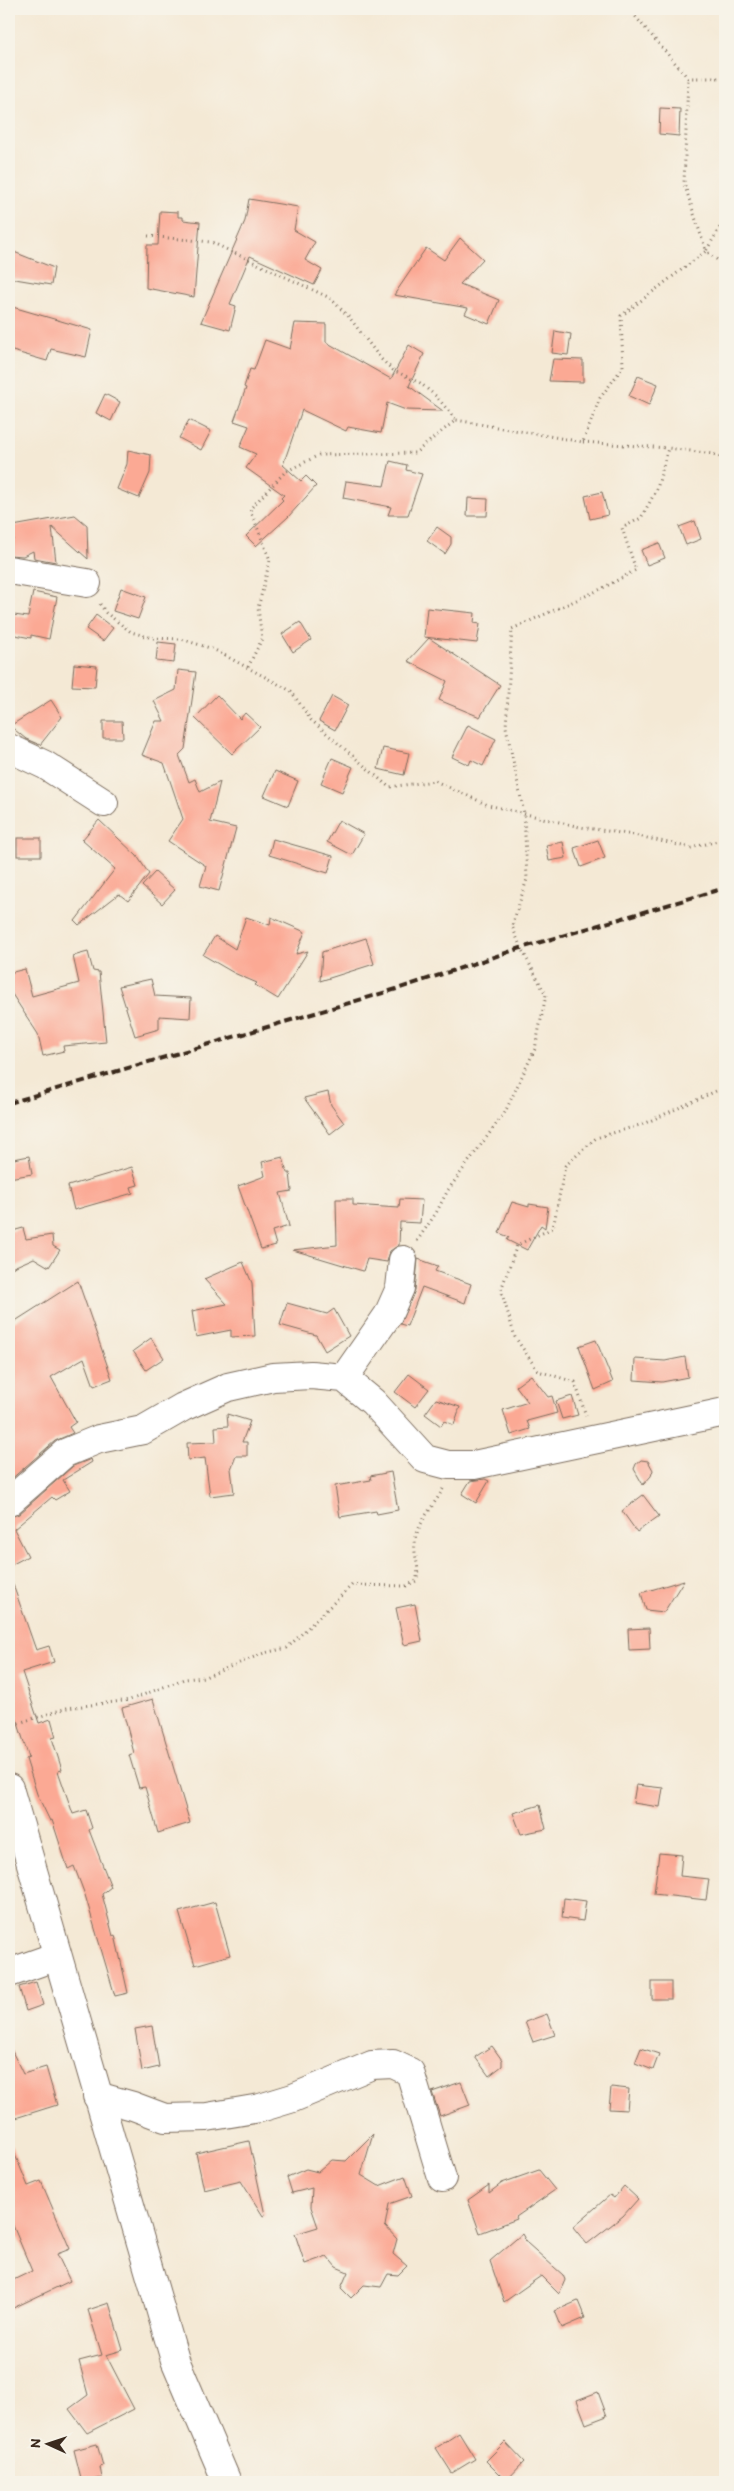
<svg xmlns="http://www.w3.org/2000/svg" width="734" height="2491" font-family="Itim,sans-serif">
<rect width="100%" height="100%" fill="#f7f3e8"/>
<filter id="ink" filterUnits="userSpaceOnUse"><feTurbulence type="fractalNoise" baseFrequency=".02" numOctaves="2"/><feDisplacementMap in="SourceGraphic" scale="10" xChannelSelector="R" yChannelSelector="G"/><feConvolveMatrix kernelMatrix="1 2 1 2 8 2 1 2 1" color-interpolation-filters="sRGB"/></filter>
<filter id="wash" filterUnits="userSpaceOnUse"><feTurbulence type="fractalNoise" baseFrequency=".0096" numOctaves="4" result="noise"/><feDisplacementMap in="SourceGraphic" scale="20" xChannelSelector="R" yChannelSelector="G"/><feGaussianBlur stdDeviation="1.12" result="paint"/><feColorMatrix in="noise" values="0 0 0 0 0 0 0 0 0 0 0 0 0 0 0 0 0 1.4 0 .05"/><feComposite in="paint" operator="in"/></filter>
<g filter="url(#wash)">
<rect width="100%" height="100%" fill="#f4e9d5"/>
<g id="blocks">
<g fill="#fba994">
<path d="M660 108 680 109 679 136 659 134Z"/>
<path d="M249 199 298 207 294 230 315 242 305 260 322 270 314 285 250 256 230 304 236 306 230 330 201 322 245 221Z"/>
<path d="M160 211 178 212V217H183V220L200 222 194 297 146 288 147 245H158Z"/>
<path d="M460 238 483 259 460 284 499 300 489 324 465 314 468 308 394 295 426 248 444 260Z"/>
<path d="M14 252 54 268 51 285 9 278V264Z"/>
<path d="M9 306 92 330 86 357 51 349 47 361 9 350Z"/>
<path d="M295 323 326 324V342L391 379 409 345 424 354 409 386 443 411 406 410 387 403 381 433 348 427 346 431 302 410 283 465 301 481 306 476 316 486 288 517 256 546 246 536 283 500 281 498 284 495 246 468 256 454 240 447 249 426 234 421 246 388 244 387 250 369 254 370 265 340 290 349Z"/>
<path d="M555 331 571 334 568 355 552 353Z"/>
<path d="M553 359 583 360V382L549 381Z"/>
<path d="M638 376 658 384 649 405 629 396Z"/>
<path d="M105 394 120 402 111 421 96 413Z"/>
<path d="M189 420 211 431 201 450 179 438Z"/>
<path d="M128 450 151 455 150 473 139 498 117 489 127 464Z"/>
<path d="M390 461 407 465 406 470 422 474 408 515H388L391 507 343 498 346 481 384 486Z"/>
<path d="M602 492 608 515 590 519 585 496Z"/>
<path d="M468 498 488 499 487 516H467Z"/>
<path d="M75 515 87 525 88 559 52 527 56 562 34 558 33 551 23 556 9 555V542L13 540V526Z"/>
<path d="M695 521 701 539 686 545 679 527Z"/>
<path d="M437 527 451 537V544L445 554 427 541Z"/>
<path d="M659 543 665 558 647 565 641 550Z"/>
<path d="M121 588 146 597 138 619 113 611Z"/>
<path d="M33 592 57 597 49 639 31 635V638L10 634 14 615 28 617Z"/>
<path d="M427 608 475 613 474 623 480 624 477 643 424 637Z"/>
<path d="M96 615 113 628 103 641 86 629Z"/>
<path d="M300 622 311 640 293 652 282 634Z"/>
<path d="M429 638 500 685 480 717 439 700 447 681 408 661Z"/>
<path d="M158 642 176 644 174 663 156 661Z"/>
<path d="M74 664 97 666 95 687 72 686Z"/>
<path d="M178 670 196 672 185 749 179 755 189 782 195 779 200 792 220 782 210 822 236 828 219 891 200 886 206 866 168 841 183 819 164 763 142 755 156 721H164L154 701 176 690Z"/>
<path d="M217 695 240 719 245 713 260 727 232 754 195 718Z"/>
<path d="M332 696 348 705 335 730 319 721Z"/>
<path d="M51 700 62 717 40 745 26 739 10 726Z"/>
<path d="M103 721H122L123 738H103Z"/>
<path d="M468 725 496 739 483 766 471 760 469 765 452 757Z"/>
<path d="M383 748 409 753 404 775 378 769Z"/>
<path d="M332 758 353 767 342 792 321 783Z"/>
<path d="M275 771 298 781 288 806 264 796Z"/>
<path d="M99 820 137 856 149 874 128 901 119 894 79 925 75 921 115 869 82 840Z"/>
<path d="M339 820 364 834 352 855 327 842Z"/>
<rect x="17" y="838" width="24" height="18"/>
<path d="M273 839 333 856 328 873 269 855Z"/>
<path d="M598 840 605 858 581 867 574 848Z"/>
<path d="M563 842 566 858 549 861 546 845Z"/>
<path d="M155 872 175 890 162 904 142 886Z"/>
<path d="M246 917 270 925 271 917 305 932 296 954 308 951 278 999 255 985 257 983 234 973 203 955 215 936 235 949Z"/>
<path d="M366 938 374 964 320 981 322 952Z"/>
<path d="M88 952 93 971 99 972 106 1042 63 1046 64 1051 43 1056 38 1034 10 991 9 973 25 969 32 996 79 983 73 956Z"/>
<path d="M151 979 155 996 191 998 190 1018 159 1016V1029L135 1036 119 986Z"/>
<path d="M328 1092 331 1105 344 1123 330 1134 304 1098Z"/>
<path d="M29 1156 32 1174 9 1178V1160Z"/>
<path d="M283 1157 287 1173H290L292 1191 280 1193 289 1226 272 1231 276 1245 261 1249 238 1186 265 1176 262 1162Z"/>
<path d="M132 1167 138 1185 131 1187 133 1193 74 1210 68 1186Z"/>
<path d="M336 1199H353V1205L399 1208 400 1199 422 1200 420 1223 400 1222 399 1245 390 1251 387 1262 367 1259 363 1271 293 1250 337 1245Z"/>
<path d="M512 1202 529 1207V1204L548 1207 545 1228 541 1225 527 1250 507 1240 509 1237 499 1233Z"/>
<path d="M23 1228 26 1239 52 1235 53 1246 60 1250 49 1267 34 1258 9 1269V1232Z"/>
<path d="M418 1259 438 1266 435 1271 471 1284 465 1303 422 1287 407 1326 400 1324 415 1290Z"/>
<path d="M243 1262 252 1283 255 1336 231 1337V1330L196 1337 192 1311 227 1304 204 1279Z"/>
<path d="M78 1281 112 1379 94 1386 84 1358 51 1377 76 1422 69 1427 73 1433 55 1441 9 1481V1325Z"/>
<path d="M287 1303 327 1314 334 1309 349 1336 325 1351 316 1335 280 1325Z"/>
<path d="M151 1338 164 1358 146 1370 133 1351Z"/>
<path d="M596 1340 613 1382 595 1390 579 1346Z"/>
<path d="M685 1357 688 1377 662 1382 634 1380 635 1359 665 1361Z"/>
<path d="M409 1374 429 1389 415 1407 395 1392Z"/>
<path d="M531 1375 548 1397 552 1396 557 1413 527 1421 530 1429 511 1435 503 1410 528 1402 516 1386Z"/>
<path d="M572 1396 578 1415 562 1419 556 1401Z"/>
<path d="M436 1399 460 1407 454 1425 444 1421 441 1426 425 1414Z"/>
<path d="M227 1414 250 1421 242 1442H247V1456H236L231 1469 234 1493 210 1496 205 1458 188 1460 187 1443 216 1442 215 1427 228 1426Z"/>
<path d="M91 1459 92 1462 63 1480 70 1491 55 1500 52 1497 14 1529 28 1556 9 1566V1517L19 1514 73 1466Z"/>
<path d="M641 1460 648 1461 653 1470 651 1476 643 1485 634 1469 636 1464Z"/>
<path d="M391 1472 398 1510 377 1514 376 1511 340 1517 335 1486 371 1480 370 1476Z"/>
<path d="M485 1479 489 1481 476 1503 462 1494 470 1481Z"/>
<path d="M643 1495 659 1516 637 1532 622 1511Z"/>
<path d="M11 1579 36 1650 49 1646 54 1662 22 1672 39 1723 51 1719 56 1737 52 1738 62 1770 58 1771 73 1814 86 1810 92 1828 89 1830 111 1887 102 1894 113 1936 115 1935 128 1993 115 1996 85 1895 74 1866 68 1869 52 1820 50 1821 37 1794 26 1759 29 1758 9 1695V1580Z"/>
<path d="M684 1580 664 1612 646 1610 641 1593Z"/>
<path d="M415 1604 422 1641 404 1645 396 1608Z"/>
<path d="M649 1628 650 1649 629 1650 628 1629Z"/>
<path d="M153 1699 190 1823 158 1833 145 1787 139 1788 129 1755 134 1753 122 1708Z"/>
<path d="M636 1785 663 1788 660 1807 633 1803Z"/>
<path d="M540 1805 546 1829 521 1834 513 1813Z"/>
<path d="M659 1853 682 1855 680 1876 709 1879 706 1900 654 1894Z"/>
<path d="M564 1898 586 1901 583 1921 562 1918Z"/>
<path d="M215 1902 230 1955 195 1965 179 1912Z"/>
<path d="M36 1982 43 2005 26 2011 19 1987Z"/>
<rect x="652" y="1982" width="19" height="17"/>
<path d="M547 2014 555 2035 533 2042 525 2022Z"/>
<path d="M152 2026 159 2067 142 2071 135 2029Z"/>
<path d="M9 2045 23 2074 46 2067 57 2105 9 2120Z"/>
<path d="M492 2046 502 2060V2066L489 2076 475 2057Z"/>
<path d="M641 2048 659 2054 653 2070 635 2063Z"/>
<path d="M461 2082 470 2105 440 2116 432 2092Z"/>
<path d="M611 2087 629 2089 627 2110 609 2109Z"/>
<path d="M373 2134 361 2175 379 2186 405 2176 412 2196 389 2204 385 2226 397 2239 393 2254 407 2266 398 2275 388 2274 381 2287 364 2285 351 2298 341 2288 348 2272 336 2267 327 2256 305 2264 295 2234 318 2227 311 2207 312 2188 292 2193 287 2177 306 2169 318 2172 332 2160 346 2161Z"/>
<path d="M9 2140 28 2186 41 2181 70 2249 57 2254 70 2281 9 2310V2282L32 2271 9 2216Z"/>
<path d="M249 2141 265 2215 263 2216 241 2181 204 2190 196 2153Z"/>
<path d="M539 2170 555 2190 516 2217 517 2219 480 2233 468 2200 489 2185V2193L502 2183Z"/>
<path d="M624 2186 638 2199 623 2216 587 2244 573 2227 610 2195 614 2198Z"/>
<path d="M522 2234 527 2243 563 2275 565 2280 559 2294 541 2276 504 2302 490 2261Z"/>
<path d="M578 2301 585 2318 562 2328 555 2311Z"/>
<path d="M109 2303 123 2350 106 2355 134 2409 87 2433 69 2409 88 2395 79 2361 102 2355 88 2310Z"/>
<path d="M598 2392 607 2416 586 2424 577 2400Z"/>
<path d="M459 2433 475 2459 452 2473 436 2448Z"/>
<path d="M505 2442 524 2462 506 2481 486 2461Z"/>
<path d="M97 2444 103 2466 100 2467 102 2478 82 2482 74 2450Z"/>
</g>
</g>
</g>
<g filter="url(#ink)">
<use href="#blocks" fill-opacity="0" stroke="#7c6d5e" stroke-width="1"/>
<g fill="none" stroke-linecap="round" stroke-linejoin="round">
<defs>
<g id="minor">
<path d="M9 570 87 583"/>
<path d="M9 748 45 765 104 803"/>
<path d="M344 1378 388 1315 400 1288 403 1260"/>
<path d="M9 1502 65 1453 99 1439 143 1430 183 1407 228 1387 273 1377 311 1375 344 1378 373 1402 425 1459 448 1465H474L725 1412"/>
<path d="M9 1973 57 1956"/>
<path d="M97 2096 133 2106 165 2118 207 2117 260 2108 293 2098 372 2065 393 2064 410 2072 442 2178"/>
</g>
<path id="highway" d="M9 1788 175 2360 227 2482"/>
</defs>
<use href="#minor" stroke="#7c6d5e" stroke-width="30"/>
<use href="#highway" stroke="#7c6d5e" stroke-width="30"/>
<g stroke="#7c6d5e" stroke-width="3" stroke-dasharray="1 4" stroke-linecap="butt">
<path d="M629 9 688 78H725"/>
<path d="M725 219 706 251 725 266"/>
<path d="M148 236 211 242 330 298 349 317 381 359 393 370 420 383 437 397 456 420"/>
<path d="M583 442 667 448"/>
<path d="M100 604 106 613 131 632 152 638 181 639 213 649 291 691 311 720 389 787 435 781 488 805 580 827 634 835 691 848 725 839"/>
<path d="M248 667 262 639 258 608 270 560 250 509 285 472 319 455 415 453 456 420 583 442 600 398 623 367 621 316 706 251 684 183 688 78"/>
<path d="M417 1241 436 1213 448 1190 505 1112 535 1049 546 995 521 948 512 926 527 879 524 813 506 727 512 629 601 589 636 570 622 528 641 518 657 489 668 448 713 454 725 459"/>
<path d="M586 1416 575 1382 538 1371 515 1337 501 1290 517 1245 553 1228 565 1166 596 1138 643 1124 725 1087"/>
<path d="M9 1726 67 1708 130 1700 184 1679 205 1677 264 1653 287 1648 352 1585 406 1586 416 1581C421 1565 413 1557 415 1543 417 1522 435 1505 444 1487"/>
</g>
<use href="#minor" stroke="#fff" stroke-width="28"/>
<use href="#highway" stroke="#fff" stroke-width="28"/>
<path stroke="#3b2a1e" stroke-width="4" stroke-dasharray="8 4" stroke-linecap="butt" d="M9 1103 400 988 521 948 725 888"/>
</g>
</g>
<rect width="734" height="2491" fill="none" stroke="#f7f3e8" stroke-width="30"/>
<g transform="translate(48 2444) rotate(273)" stroke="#f7f3e8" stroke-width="4" paint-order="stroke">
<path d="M0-4L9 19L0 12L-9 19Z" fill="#3b2a1e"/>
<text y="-8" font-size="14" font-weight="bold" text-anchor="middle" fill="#3b2a1e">N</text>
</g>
</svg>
